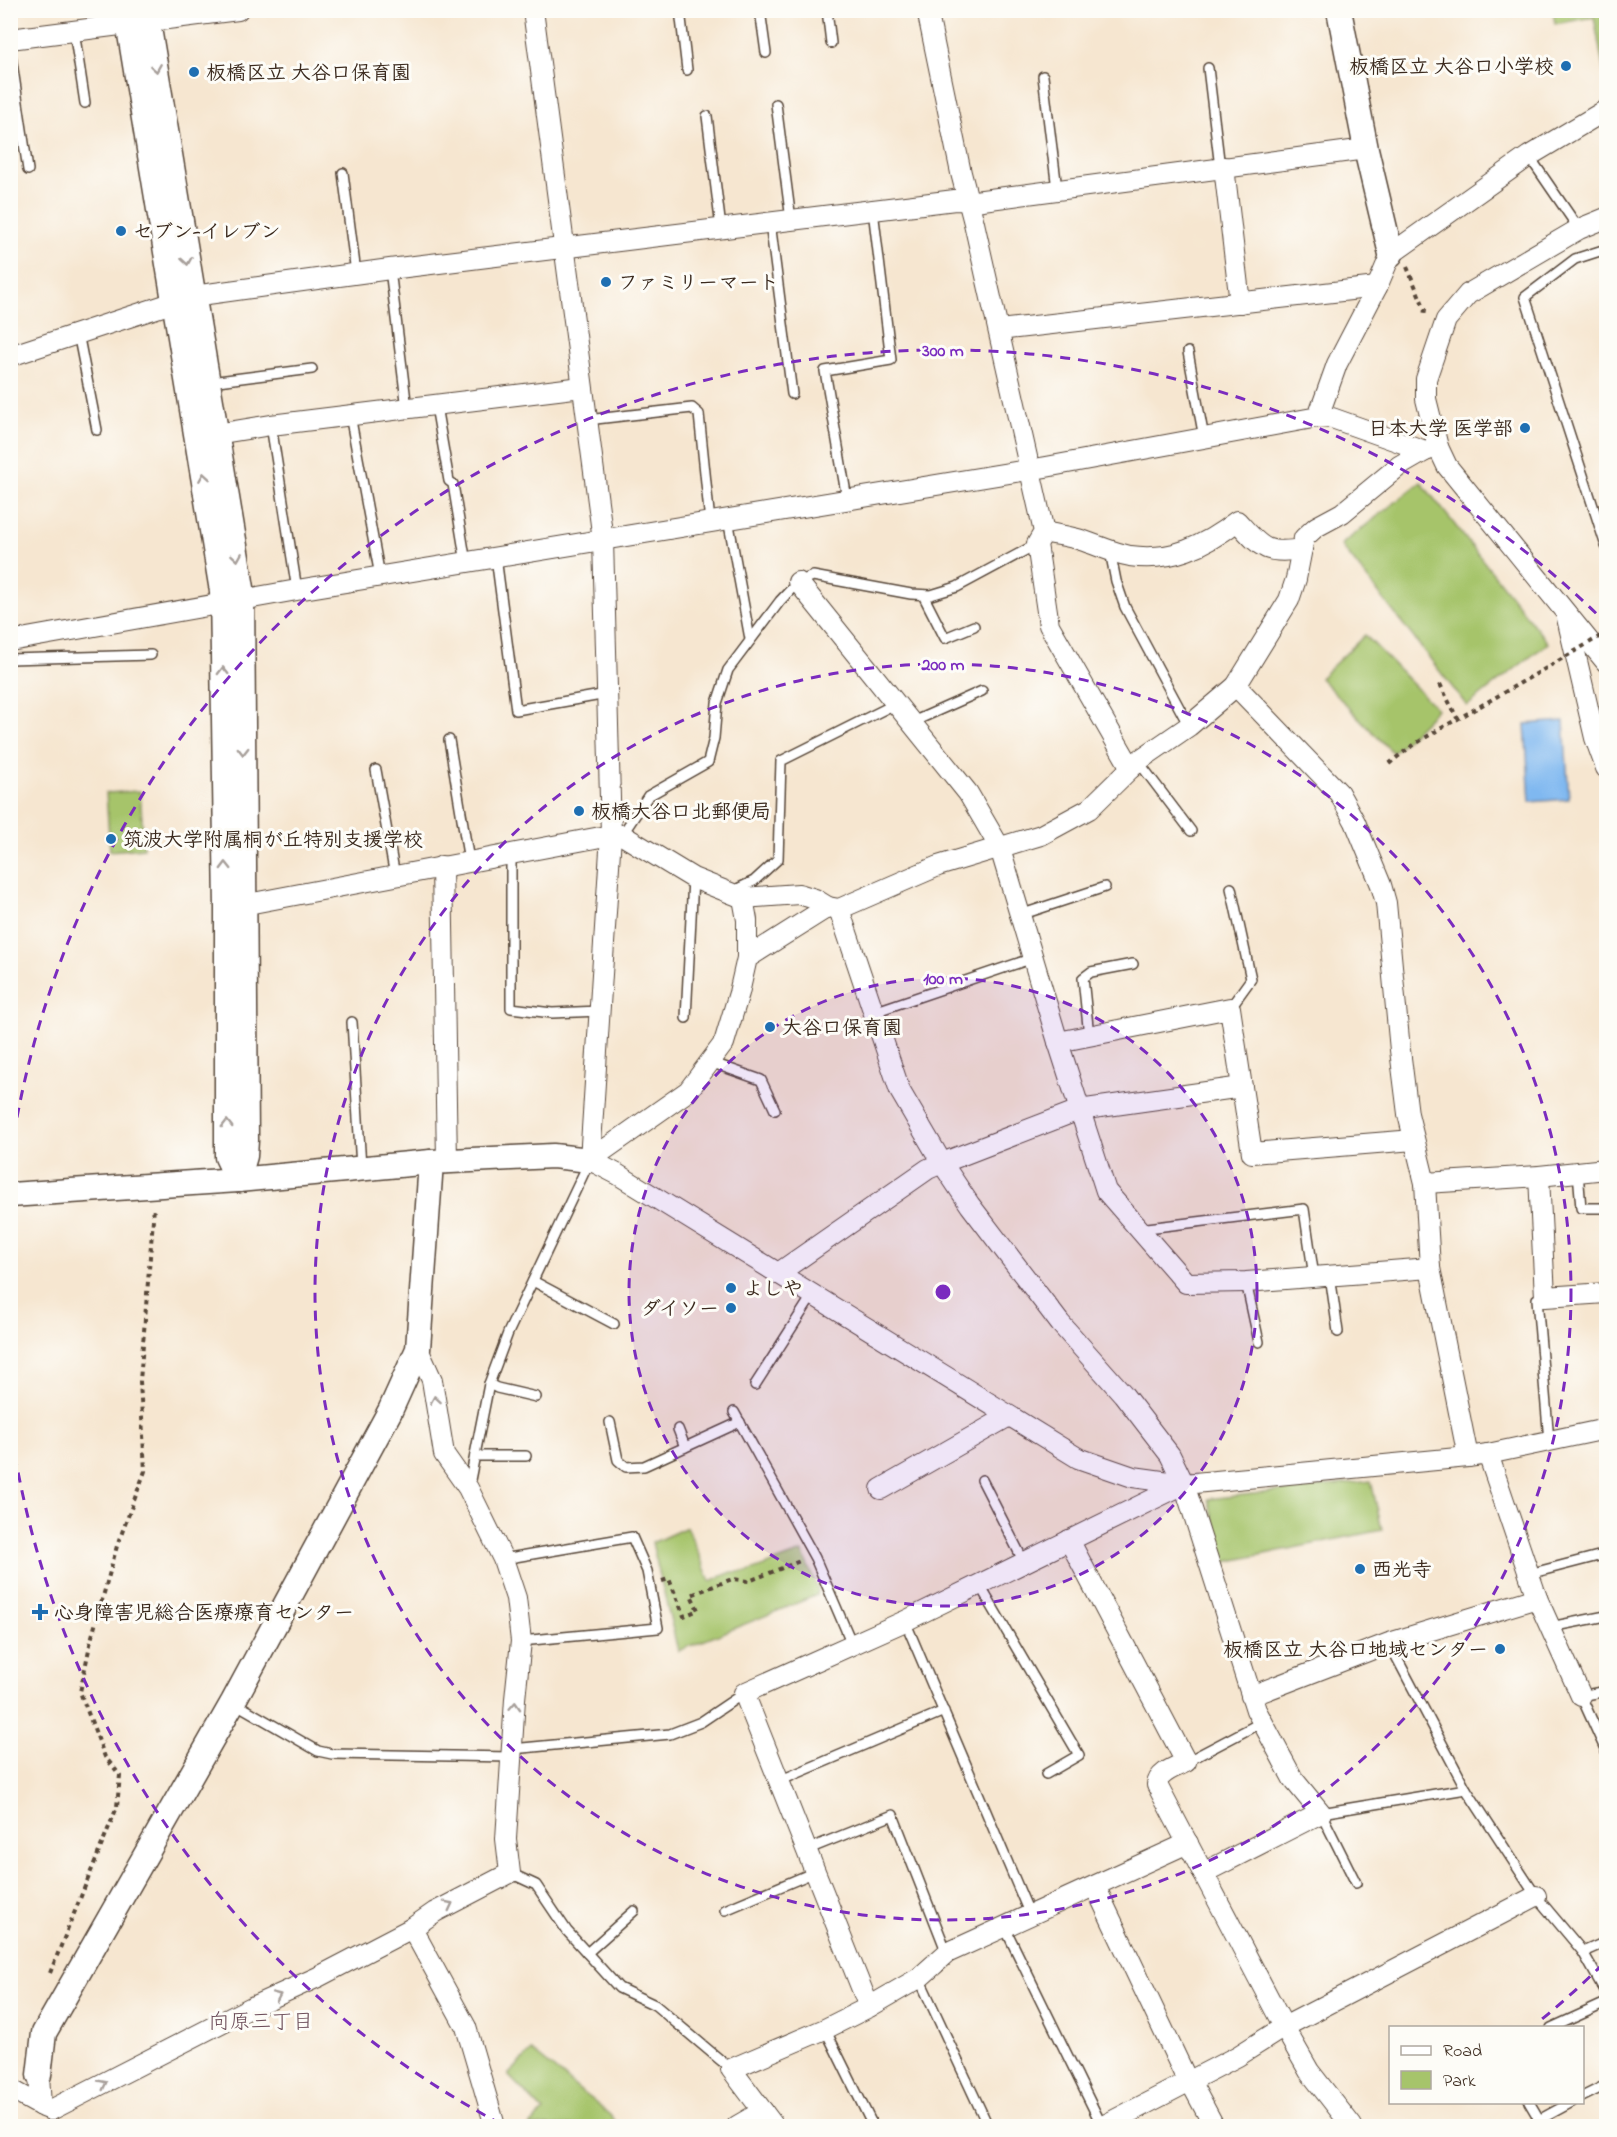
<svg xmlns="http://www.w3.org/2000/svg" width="1617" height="2137" font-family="'Indie Flower','Klee One',sans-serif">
<rect width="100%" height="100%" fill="#fdfcf7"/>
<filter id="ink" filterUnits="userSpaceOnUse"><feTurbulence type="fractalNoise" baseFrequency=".0167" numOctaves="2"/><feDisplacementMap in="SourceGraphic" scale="12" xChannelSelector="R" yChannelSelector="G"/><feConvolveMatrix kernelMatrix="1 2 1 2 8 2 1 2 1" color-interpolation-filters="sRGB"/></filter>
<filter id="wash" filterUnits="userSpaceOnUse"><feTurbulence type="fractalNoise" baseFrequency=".008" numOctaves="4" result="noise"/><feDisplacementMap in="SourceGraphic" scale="24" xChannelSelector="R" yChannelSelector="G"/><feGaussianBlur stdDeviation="1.35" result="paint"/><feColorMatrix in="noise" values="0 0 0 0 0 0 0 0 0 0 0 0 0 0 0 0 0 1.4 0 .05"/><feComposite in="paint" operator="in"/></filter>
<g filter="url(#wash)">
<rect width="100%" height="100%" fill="#f6e6d0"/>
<g fill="#a6c46b" stroke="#707744" stroke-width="1.5">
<path d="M1553 11H1606V83L1594 17 1555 24Z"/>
<path d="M1421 482 1548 643 1467 706 1341 545Z"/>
<path d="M1365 635 1437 709 1393 753 1320 678Z"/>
<path d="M140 791 144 848 110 851 106 793Z"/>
<path d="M1371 1481 1382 1530 1225 1562 1208 1499Z"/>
<path d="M687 1527 710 1581 732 1572H748L802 1552 818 1589 817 1595 678 1651 652 1543Z"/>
<path d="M532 2051 610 2115 619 2126H529L544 2112 508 2075Z"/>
</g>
<path fill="#7fb8f0" stroke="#5d7187" stroke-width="1.5" d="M1564 721 1569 799 1530 802 1525 724Z"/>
</g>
<g filter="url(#ink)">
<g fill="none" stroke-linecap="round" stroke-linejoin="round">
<defs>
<g id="service">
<path d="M680 10 687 70"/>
<path d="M760 10 766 53"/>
<path d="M827 10 831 43"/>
<path d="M74 31 85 103"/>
<path d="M10 49 28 170"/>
<path d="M1208 68 1220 168"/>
<path d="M1043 76 1057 189"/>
<path d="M776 104 791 220"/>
<path d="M707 116 721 228"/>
<path d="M1529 156 1579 229"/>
<path d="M343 173 356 273"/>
<path d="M770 222 792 394"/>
<path d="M1606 249 1575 259 1525 297 1606 546"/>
<path d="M390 269 407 409"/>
<path d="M78 333 97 430"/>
<path d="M1188 352 1204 438"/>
<path d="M210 382 312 369"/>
<path d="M436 406 449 481 453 484 466 563"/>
<path d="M350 415 380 576"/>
<path d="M587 420 692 408 699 414 710 522"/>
<path d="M271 425 297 590"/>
<path d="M847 499 825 371 891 360 873 210"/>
<path d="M728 519 750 639"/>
<path d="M1110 551 1116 581 1125 607 1189 726"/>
<path d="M496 557 516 710 607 694"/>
<path d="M923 595 945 638 974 626"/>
<path d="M10 659 151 655"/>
<path d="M910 723 982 691"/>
<path d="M449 740 469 861"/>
<path d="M1138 761 1191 831"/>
<path d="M376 770 395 876"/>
<path d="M622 835 648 796 708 762 714 738 717 703 728 670 780 601 798 582 813 576 911 594 931 595 957 587 1037 544"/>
<path d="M511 853V1008L552 1013 600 1011"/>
<path d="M731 892 754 881 778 859 781 761 895 704"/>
<path d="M1020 915 1105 887"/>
<path d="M1230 1008 1251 979 1231 888"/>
<path d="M874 1012 1033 958"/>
<path d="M686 1018 693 878"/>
<path d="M352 1022 361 1167"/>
<path d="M1089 1036 1083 978 1091 972 1133 964"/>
<path d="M710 1062 761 1080 775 1110"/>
<path d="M1578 1172 1581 1208H1606"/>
<path d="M1139 1229 1304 1209 1314 1277"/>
<path d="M1330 1275 1338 1332"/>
<path d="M533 1281 614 1324"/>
<path d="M1246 1282 1259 1342"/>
<path d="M1544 1297 1537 1299 1549 1441"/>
<path d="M489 1384 497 1388 536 1397"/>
<path d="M755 1385 812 1296"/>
<path d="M734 1412 815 1558 852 1644"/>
<path d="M610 1422 618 1460 626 1467 644 1466 740 1422"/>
<path d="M678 1429 685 1447"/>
<path d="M475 1456H526"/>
<path d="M982 1480 1024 1562"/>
<path d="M469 1485 489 1384 508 1333 590 1160"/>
<path d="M503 1559 632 1537 647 1571 658 1628 521 1641"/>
<path d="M1529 1574 1606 1554"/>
<path d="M979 1584 1079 1755 1046 1774"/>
<path d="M905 1621 1030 1915"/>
<path d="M1550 1627 1606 1616"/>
<path d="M1389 1643 1466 1789 1536 1896 1583 1952 1606 1993"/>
<path d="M1606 1691 1581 1696 1606 1751"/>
<path d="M233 1702 318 1751 332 1754 512 1757"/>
<path d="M512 1749 670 1734 701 1722 744 1693"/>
<path d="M1186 1762 1262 1722"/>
<path d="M779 1781 944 1711"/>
<path d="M806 1850 893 1815 947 1953"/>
<path d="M510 1873 536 1885 567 1931 619 1988 655 2005 731 2069"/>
<path d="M1356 1883 1321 1813 1466 1789"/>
<path d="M725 1910 815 1872"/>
<path d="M1005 1928 1102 2126"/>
<path d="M1583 1952 1606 1942"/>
<path d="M587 1953 634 1911"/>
<path d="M919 1978 988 2126"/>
<path d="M1551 2028 1606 2003"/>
<path d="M825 2029 873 2126"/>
<path d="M1582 2097 1606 2085"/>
<path d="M1529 2102 1539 2119"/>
<path d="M1528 2126 1572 2102"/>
</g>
<g id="minor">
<path d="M533 10 603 540 611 835 590 1160"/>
<path d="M927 10 961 173 974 223 1044 532 1037 544 1049 625 1131 768"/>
<path d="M10 39 238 10"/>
<path d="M1224 167 1240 303"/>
<path d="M999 330 1377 287"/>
<path d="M10 356 193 296 390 269 955 200 975 201 1366 149"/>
<path d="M1318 417 1337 364 1377 287 1391 254 1529 156 1606 110"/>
<path d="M216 434 271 425 582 387"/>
<path d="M1438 447 1426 399V379L1446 320 1468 294 1579 229 1606 218"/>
<path d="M1044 532C1056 535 1069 536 1081 540 1097 545 1113 553 1130 556 1171 562 1205 546 1237 521 1261 547 1264 555 1302 549"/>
<path d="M798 582 968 793 1000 848 1058 1042 1106 1191 1186 1283 1246 1282 1430 1268"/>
<path d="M1567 618 1595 738 1606 768"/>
<path d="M10 641 297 590 1046 467 1318 417 1332 418 1425 451 1438 447 1447 466 1606 662"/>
<path d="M1236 686 1339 793 1355 822 1381 885 1386 903 1400 1050 1408 1114 1425 1183 1430 1268 1468 1457"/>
<path d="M442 866 447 1161"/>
<path d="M743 898 747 920V958"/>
<path d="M232 907 611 835H622L693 878 743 898 799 894 815 899 828 907"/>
<path d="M839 909 900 1091 942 1163 970 1205 1060 1323 1123 1394 1170 1455 1184 1484 1256 1710 1293 1779 1321 1813 1203 1873"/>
<path d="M1058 1042 1230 1008 1252 1153 1414 1140"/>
<path d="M590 1160 688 1091 724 1043 739 993 747 958 828 907 839 909 938 866 1041 835 1089 809 1138 761 1189 726 1236 686 1289 600 1296 579 1304 538 1316 527 1342 513 1399 466 1425 451"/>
<path d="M590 1160 617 1174 1078 1458 1133 1477 1184 1484 1468 1457 1488 1454 1606 1429"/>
<path d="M1539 1176 1545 1297 1606 1293"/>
<path d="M1425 1183 1539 1176 1606 1169"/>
<path d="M777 1274 928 1169 942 1163 1079 1110 1242 1087"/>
<path d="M1488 1454 1537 1598 1581 1696"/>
<path d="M881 1489 1009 1416"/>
<path d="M1069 1540 1186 1762C1176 1767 1158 1772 1157 1785L1284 2027 1309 2071 1352 2126"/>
<path d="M1251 1696 1389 1643 1537 1598"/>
<path d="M1095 1886 1188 2082"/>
<path d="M412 1928 466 2027 495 2126"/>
<path d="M869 2007 744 1693 905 1621 1184 1484"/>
<path d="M39 2075 41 2106 51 2110"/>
<path d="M1190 2081 1214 2126"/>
<path d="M10 2089 41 2106"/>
<path d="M51 2110 254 2006 318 1977 412 1928 435 1912 510 1873 506 1839 515 1699 521 1641 516 1598 503 1559 468 1488 444 1454 432 1380 418 1349"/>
<path d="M737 2126 763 2111"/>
<path d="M774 2126 731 2069 825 2029 869 2007 919 1978 947 1953 1188 1843"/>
<path d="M1103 2126 1238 2056 1284 2027 1536 1896"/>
</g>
<g id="tertiary">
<path d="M126 10 222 591 227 908V1157L238 1180"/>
<path d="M146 10 242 588 246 1140 245 1156 238 1180"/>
<path d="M1339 10 1366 149 1391 254"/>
<path d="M10 1195 238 1180 431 1162 553 1156 590 1160"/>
<path d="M39 2075 44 2033 233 1702 390 1411 418 1349 431 1162"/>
</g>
</defs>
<use href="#service" stroke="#574639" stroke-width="12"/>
<use href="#minor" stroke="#574639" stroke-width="22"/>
<use href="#tertiary" stroke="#574639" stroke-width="27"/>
<g stroke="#574639" stroke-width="4" stroke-dasharray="4.5 4.5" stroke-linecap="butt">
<path d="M1407 267 1425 309 1424 316"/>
<path d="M1440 684 1457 718"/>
<path d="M662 1581 669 1579 684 1616 698 1610 691 1595 732 1579 749 1581 800 1561"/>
<path d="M50 1973 117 1807 120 1775 105 1757 80 1692 91 1640 117 1546 145 1471 140 1381 154 1207"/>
<path d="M10 2068 18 2050"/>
</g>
<use href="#service" stroke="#fff" stroke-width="9"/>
<use href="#minor" stroke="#fff" stroke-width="20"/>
<use href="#tertiary" stroke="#fff" stroke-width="24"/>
<path stroke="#574639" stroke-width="4" stroke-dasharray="4.5 4.5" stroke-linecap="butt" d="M1389 764C1418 739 1443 728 1475 709 1519 684 1563 658 1606 633"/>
</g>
<defs><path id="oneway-chevron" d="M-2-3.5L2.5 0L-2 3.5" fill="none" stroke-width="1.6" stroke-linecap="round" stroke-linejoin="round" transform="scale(1.5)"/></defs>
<g stroke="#a79f9a">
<use href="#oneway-chevron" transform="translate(156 68) rotate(81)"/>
<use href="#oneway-chevron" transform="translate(187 261) rotate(81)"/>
<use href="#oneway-chevron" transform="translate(204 477) rotate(-99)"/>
<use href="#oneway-chevron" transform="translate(237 557) rotate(81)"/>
<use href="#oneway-chevron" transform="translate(223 671) rotate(-91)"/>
<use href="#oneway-chevron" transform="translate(243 751) rotate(90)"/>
<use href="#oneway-chevron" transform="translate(226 866) rotate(-91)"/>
<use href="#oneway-chevron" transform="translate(227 1124) rotate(-90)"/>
<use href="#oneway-chevron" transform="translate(435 1400) rotate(-99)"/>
<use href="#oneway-chevron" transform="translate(515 1706) rotate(-87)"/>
<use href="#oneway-chevron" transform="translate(449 1905) rotate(-27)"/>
<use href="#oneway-chevron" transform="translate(277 1996) rotate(-24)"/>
<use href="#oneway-chevron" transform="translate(103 2084) rotate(-27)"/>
</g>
</g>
<circle cx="943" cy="1292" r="314" fill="#7b2cbf" fill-opacity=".12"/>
<g fill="none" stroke="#7b2cbf" stroke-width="3" stroke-dasharray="10 8">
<circle cx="943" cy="1292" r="314"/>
<circle cx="943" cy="1292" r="628"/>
<path d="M1603 1964A942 942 0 0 1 1536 2024M501 2124A942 942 0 0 1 11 1431M11 1153A942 942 0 0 1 1603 620"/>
</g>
<g fill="#1f6fb2" stroke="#fdfcf7" stroke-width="2">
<circle cx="1566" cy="66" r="6"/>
<circle cx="194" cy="72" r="6"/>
<circle cx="121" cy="231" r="6"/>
<circle cx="606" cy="282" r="6"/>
<circle cx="1525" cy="428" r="6"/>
<circle cx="579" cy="811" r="6"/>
<circle cx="111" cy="839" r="6"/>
<circle cx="770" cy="1027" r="6"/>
<circle cx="731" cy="1288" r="6"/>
<circle cx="731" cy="1308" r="6"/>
<circle cx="1360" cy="1569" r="6"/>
<path d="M37 1603h6v6h6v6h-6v6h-6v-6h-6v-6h6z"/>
<circle cx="1500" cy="1649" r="6"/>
</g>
<g text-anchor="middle" stroke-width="6" stroke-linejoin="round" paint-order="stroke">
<g font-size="20" font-weight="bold" fill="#3b2a1e" stroke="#fdfcf7" text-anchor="start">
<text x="1554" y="73" text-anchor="end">板橋区立 大谷口小学校</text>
<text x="206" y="79">板橋区立 大谷口保育園</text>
<text x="133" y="238">セブン-イレブン</text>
<text x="618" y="289">ファミリーマート</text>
<text x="1513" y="435" text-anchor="end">日本大学 医学部</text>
<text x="591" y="818">板橋大谷口北郵便局</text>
<text x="123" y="846">筑波大学附属桐が丘特別支援学校</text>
<text x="782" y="1034">大谷口保育園</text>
<text x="743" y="1295">よしや</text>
<text x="719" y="1315" text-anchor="end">ダイソー</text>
<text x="1372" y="1576">西光寺</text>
<text x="54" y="1619">心身障害児総合医療療育センター</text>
<text x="1488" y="1656" text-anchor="end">板橋区立 大谷口地域センター</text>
</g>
<g font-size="21" fill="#6c4d59" stroke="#fdfcf7">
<text x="261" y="2028">向原三丁目</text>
</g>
</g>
<circle cx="943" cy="1292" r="9" fill="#7b2cbf" stroke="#fdfcf7" stroke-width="3"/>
<g font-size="18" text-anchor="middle" font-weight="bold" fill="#7b2cbf" stroke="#fdfcf7" stroke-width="6" stroke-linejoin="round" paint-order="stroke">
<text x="943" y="356">300 m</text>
<text x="943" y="670">200 m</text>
<text x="943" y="984">100 m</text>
</g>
<rect width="1617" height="2137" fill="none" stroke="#fdfcf7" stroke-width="36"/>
<rect x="1389" y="2026" width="195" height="78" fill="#fdfcf7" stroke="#afa8a0" stroke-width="1.5"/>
<rect x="1401" y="2046" width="30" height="9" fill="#ffffff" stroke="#afa8a0" stroke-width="1.5"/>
<text x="1443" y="2056" font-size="18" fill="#3b2a1e">Road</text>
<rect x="1401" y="2071" width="30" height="18" fill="#a6c46b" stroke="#afa8a0" stroke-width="1.5"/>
<text x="1443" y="2086" font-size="18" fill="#3b2a1e">Park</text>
</svg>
